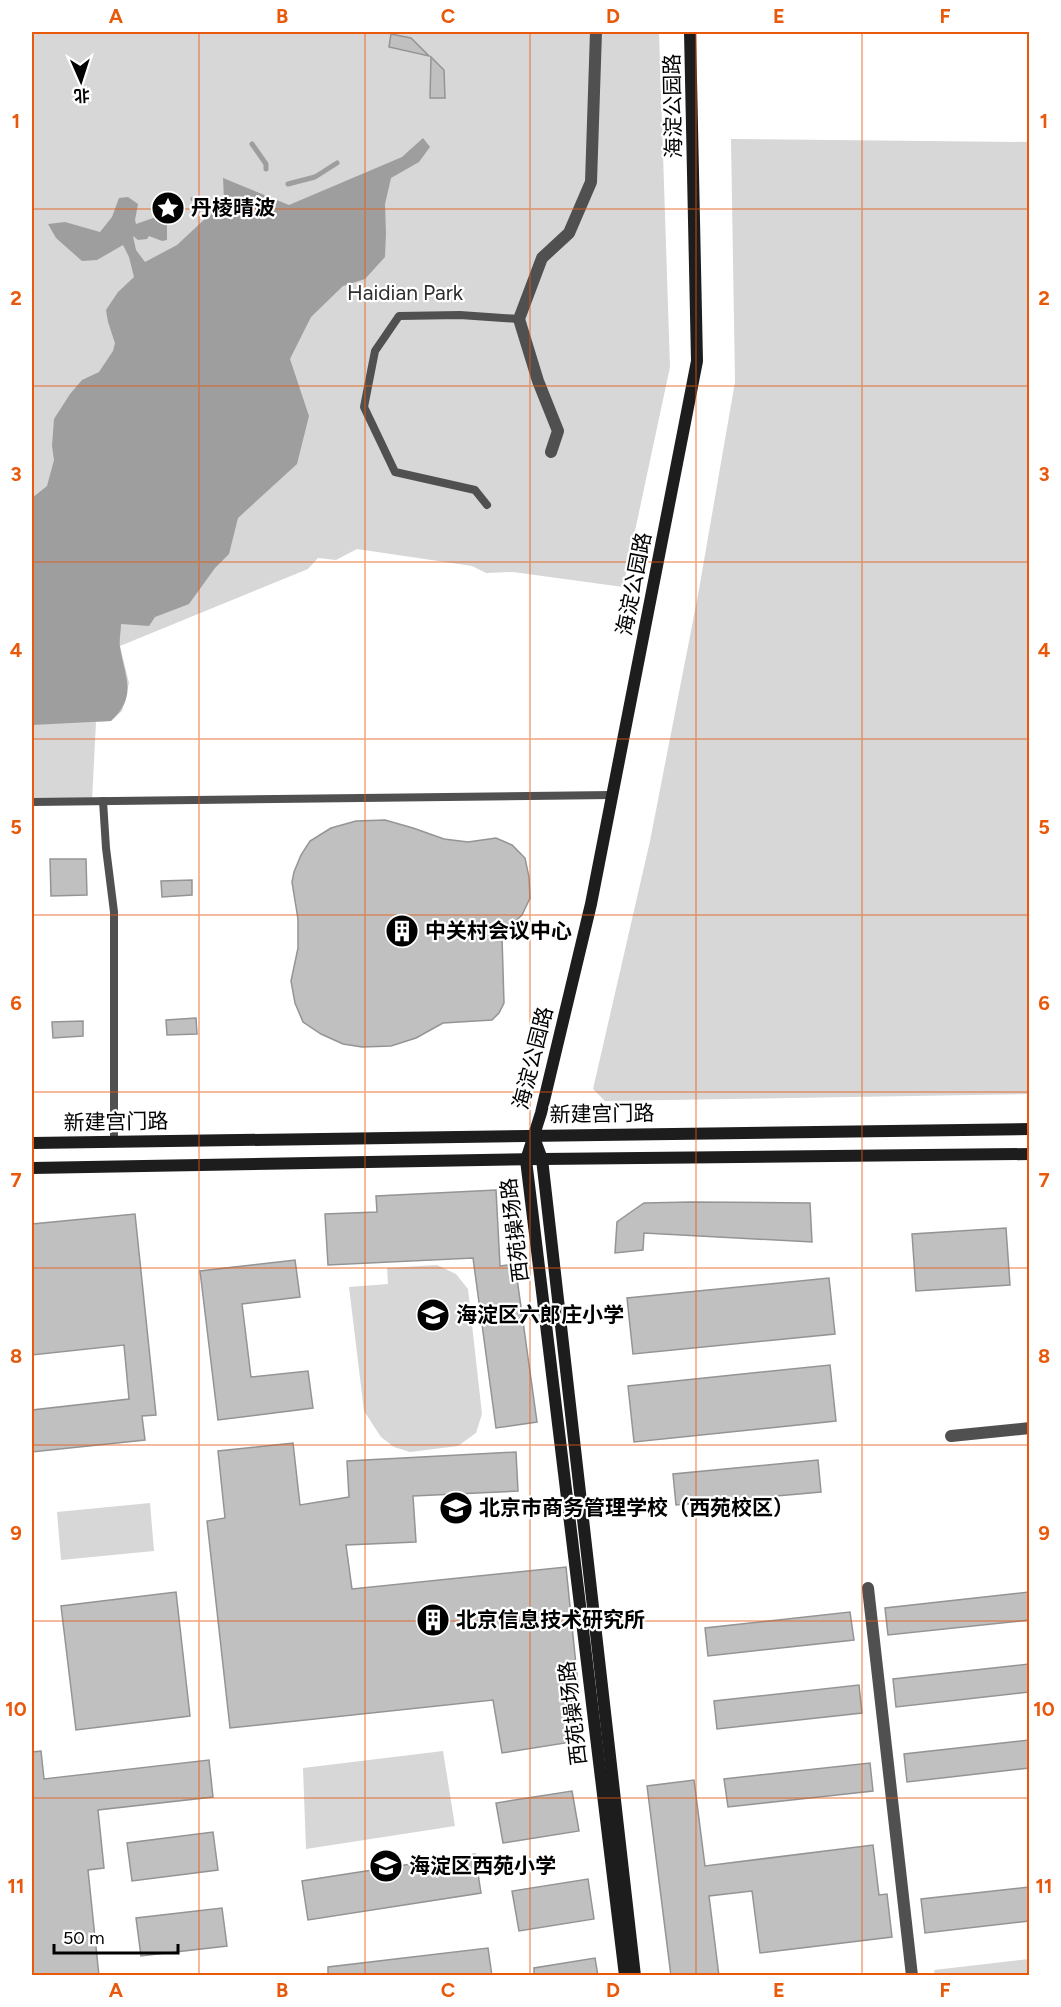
<svg xmlns="http://www.w3.org/2000/svg" width="1061" height="2007" font-family="Figtree,'Noto Sans SC',sans-serif">
<rect width="100%" height="100%" fill="#fff"/>
<g fill="#d7d7d7">
<path d="M32 32H659L670 367 623 587 513 572 486 573 472 566 357 549 336 560 318 558 308 569 120 646 129 683 122 711 111 721 96 722 92 801 32 802Z"/>
<path d="M731 139 1029 142V1094L605 1101 593 1089 650 841 698 595 735 382Z"/>
<path d="M437 1265 456 1274 468 1289 482 1414 476 1433 458 1446 410 1452 394 1447 381 1437 364 1411 349 1287 388 1284 387 1268Z"/>
<path d="M150 1503 154 1551 61 1560 57 1512Z"/>
<path d="M443 1751 455 1826 306 1849 303 1768Z"/>
<path d="M1029 1959V1975H935L934 1970Z"/>
</g>
<path fill="#9e9e9e" d="M423 138 430 147 419 162 391 178 385 204 386 234 385 257 365 279 343 286 311 317 290 359 309 416 297 464 238 518 229 554 215 568 189 604 155 617 149 626 121 624C121 631 119 640 120 647 125 678 138 696 111 721L32 725V498L47 486 54 460 52 446 54 419 70 394 82 380 99 372 113 351 115 343 108 322 106 310 118 292 134 277 129 257 123 245 97 260 82 261 56 238 48 224 65 222 100 232 112 217 119 198 128 197 138 204 135 220 136 224 159 216 167 217V240L162 241 149 236 147 239 138 240 133 236 136 250 145 262 177 245 224 201 223 178 289 205 402 157Z"/>
<g fill="none" stroke-linecap="round" stroke-linejoin="round">
<g stroke="#9e9e9e" stroke-width="5">
<path d="M252 144 266 164V169"/>
<path d="M288 184 315 177 337 163"/>
<path d="M193 199 211 202"/>
</g>
</g>
<g fill="#c0c0c0" stroke="#949494" stroke-width="1.5">
<path d="M391 34 411 38 429 56 389 47Z"/>
<path d="M431 57 444 70 445 98H430Z"/>
<path d="M385 820 413 828 444 839 468 842 496 838 512 845 525 858 529 877 530 898 522 915 510 926 502 937 504 1003 499 1013 492 1020 443 1023 416 1038 391 1046 362 1047 343 1044 321 1034 303 1022 295 1003 291 981 298 948V919L292 882 294 872 301 855 310 841 331 828 356 821Z"/>
<path d="M50 859H86L87 895 51 896Z"/>
<path d="M192 880V895L162 897 161 881Z"/>
<path d="M196 1018 197 1034 167 1035 166 1020Z"/>
<path d="M83 1021V1036L53 1038 52 1022Z"/>
<path d="M496 1190 500 1266 515 1264 537 1422 496 1428 473 1258 328 1265 325 1214 377 1212 376 1196Z"/>
<path d="M690 1202 810 1203 812 1242 644 1233 643 1250 615 1253 617 1222 628 1214 644 1203Z"/>
<path d="M135 1214 156 1415 142 1416 145 1440 32 1452V1410L129 1399 124 1345 32 1355V1224Z"/>
<path d="M1006 1228 1010 1285 916 1291 912 1234Z"/>
<path d="M295 1260 300 1297 242 1304 251 1377 308 1371 313 1408 218 1420 200 1271Z"/>
<path d="M829 1278 835 1334 633 1354 627 1298Z"/>
<path d="M830 1365 836 1421 634 1442 628 1386Z"/>
<path d="M293 1443 300 1505 349 1497 347 1461 516 1452 518 1491 413 1496 416 1542 346 1545 352 1589 566 1567 579 1694 570 1695 578 1741 502 1753 493 1700 230 1728 207 1521 225 1518 218 1451Z"/>
<path d="M818 1460 821 1492 676 1505 673 1474Z"/>
<path d="M176 1592 190 1716 76 1730 61 1606Z"/>
<path d="M1029 1592V1620L888 1635 885 1608Z"/>
<path d="M850 1612 854 1640 708 1656 705 1628Z"/>
<path d="M1029 1664V1692L896 1707 893 1679Z"/>
<path d="M859 1685 862 1713 717 1729 714 1701Z"/>
<path d="M1029 1740V1768L907 1782 904 1754Z"/>
<path d="M41 1751 44 1779 209 1760 213 1797 98 1810 104 1868 88 1870 99 1976H32V1752Z"/>
<path d="M870 1763 873 1791 728 1807 724 1779Z"/>
<path d="M694 1780 705 1866 873 1845 879 1895 887 1894 892 1937 760 1953 752 1891 709 1896 719 1976H671L647 1786Z"/>
<path d="M572 1791 579 1831 503 1843 496 1803Z"/>
<path d="M213 1832 218 1870 132 1881 127 1843Z"/>
<path d="M475 1854 481 1893 308 1920 302 1881Z"/>
<path d="M588 1879 594 1919 519 1931 512 1891Z"/>
<path d="M1029 1887V1921L925 1933 921 1899Z"/>
<path d="M222 1908 227 1946 141 1956 136 1918Z"/>
<path d="M488 1948 492 1976H328V1967Z"/>
<path d="M595 1958 598 1976H534V1968Z"/>
</g>
<g fill="none" stroke-linecap="round" stroke-linejoin="round">
<g stroke="#505050" stroke-width="8">
<path d="M487 505 475 490 395 472 364 407 375 351 399 316 460 315 519 319"/>
<path d="M103 801 106 848 114 912V1142"/>
<path d="M32 802 612 795"/>
</g>
<g stroke="#505050" stroke-width="12">
<path d="M551 452 558 431 538 381 519 319 542 258 569 233 591 182 596 32"/>
<path d="M951 1436 1030 1428"/>
<path d="M868 1588 912 1976"/>
</g>
<g stroke="#1d1d1d" stroke-width="12">
<path d="M533 1135 542 1159 635 1976"/>
<path d="M32 1143 1030 1129"/>
<path d="M32 1168 542 1159 1030 1154"/>
<path d="M625 1976 526 1160 541 1113 591 904 697 361 690 32"/>
</g>
</g>
<path fill="none" stroke="#e8590c" stroke-width="1.5" stroke-opacity="0.55" d="M199 32V1976M365 32V1976M530 32V1976M696 32V1976M862 32V1976M32 209H1030M32 386H1030M32 562H1030M32 739H1030M32 915H1030M32 1092H1030M32 1268H1030M32 1445H1030M32 1621H1030M32 1798H1030"/>
<defs>
<symbol id="sight-disc" viewBox="-11 -11 22 22"><circle r="9.5" fill="#000" stroke="#fff"/><path d="M0-6L1.8-2.2L6-1.7L2.9 1.2L3.7 5.4L0 3.3L-3.7 5.4L-2.9 1.2L-6-1.7L-1.8-2.2Z" fill="#fff"/></symbol>
<symbol id="building-disc" viewBox="-11 -11 22 22"><circle r="9.5" fill="#000" stroke="#fff"/><path d="M-4-6H4V6H1V3H-1V6H-4ZM-2.5-4.3h1.7v1.8h-1.7ZM.8-4.3h1.7v1.8H.8ZM-2.5-1h1.7V.8h-1.7ZM.8-1h1.7V.8H.8Z" fill="#fff"/></symbol>
<symbol id="school-disc" viewBox="-11 -11 22 22"><circle r="9.5" fill="#000" stroke="#fff"/><path d="M0-5L7-2L0 1L-7-2ZM-4 1L0 2.5L4 1V4Q0 6-4 4Z" fill="#fff"/></symbol>
</defs>
<g fill-rule="evenodd">
<use href="#sight-disc" x="149" y="189" width="38" height="38"/>
<use href="#building-disc" x="383" y="912" width="38" height="38"/>
<use href="#school-disc" x="414" y="1296" width="38" height="38"/>
<use href="#school-disc" x="437" y="1489" width="38" height="38"/>
<use href="#building-disc" x="414" y="1601" width="38" height="38"/>
<use href="#school-disc" x="367" y="1847" width="38" height="38"/>
</g>
<g text-anchor="middle" stroke-width="4.5" stroke-linejoin="round" paint-order="stroke">
<g font-size="21" fill="#000" stroke="#fff">
<text transform="translate(673 106) rotate(-91)" y="7">海淀公园路</text>
<text transform="translate(634 584) rotate(-79)" y="7">海淀公园路</text>
<text transform="translate(533 1058) rotate(-76)" y="7">海淀公园路</text>
<text transform="translate(602 1114) rotate(-1)" y="7">新建宫门路</text>
<text transform="translate(116 1122) rotate(-1)" y="7">新建宫门路</text>
<text transform="translate(515 1230) rotate(-97)" y="7">西苑操场路</text>
<text transform="translate(573 1713) rotate(-97)" y="7">西苑操场路</text>
</g>
<g font-size="21" font-weight="bold" fill="#000" stroke="#fff" text-anchor="start">
<text x="191" y="215">丹棱晴波</text>
<text x="425" y="938">中关村会议中心</text>
<text x="456" y="1322">海淀区六郎庄小学</text>
<text x="479" y="1515">北京市商务管理学校（西苑校区）</text>
<text x="456" y="1627">北京信息技术研究所</text>
<text x="409" y="1873">海淀区西苑小学</text>
</g>
<g font-size="21" fill="#2e2e2e" stroke="#fff">
<text x="405" y="300">Haidian Park</text>
</g>
</g>
<rect width="1061" height="2007" fill="none" stroke="#ffffff" stroke-width="66"/>
<g transform="translate(81 81) rotate(177)" stroke="#ffffff" stroke-width="4.5" paint-order="stroke">
<path d="M0-4.5L10 22L0 15L-10 22Z" fill="#000000"/>
<text y="-9" font-size="16" font-weight="bold" text-anchor="middle" fill="#000000">北</text>
</g>
<path d="M54 1944v9h124v-9" fill="none" stroke="#000000" stroke-width="3"/>
<text x="63" y="1944" font-size="18" fill="#000000" stroke="#ffffff" stroke-width="4.5" paint-order="stroke">50 m</text>
<rect x="33" y="33" width="995" height="1941" fill="none" stroke="#e8590c" stroke-width="2"/>
<g font-size="20" text-anchor="middle" font-weight="bold" fill="#e8590c">
<text x="116" y="23">A</text>
<text x="282" y="23">B</text>
<text x="448" y="23">C</text>
<text x="613" y="23">D</text>
<text x="779" y="23">E</text>
<text x="945" y="23">F</text>
<text x="16" y="128">1</text>
<text x="1044" y="128">1</text>
<text x="16" y="305">2</text>
<text x="1044" y="305">2</text>
<text x="16" y="481">3</text>
<text x="1044" y="481">3</text>
<text x="16" y="657">4</text>
<text x="1044" y="657">4</text>
<text x="16" y="834">5</text>
<text x="1044" y="834">5</text>
<text x="16" y="1010">6</text>
<text x="1044" y="1010">6</text>
<text x="16" y="1187">7</text>
<text x="1044" y="1187">7</text>
<text x="16" y="1363">8</text>
<text x="1044" y="1363">8</text>
<text x="16" y="1540">9</text>
<text x="1044" y="1540">9</text>
<text x="16" y="1716">10</text>
<text x="1044" y="1716">10</text>
<text x="16" y="1893">11</text>
<text x="1044" y="1893">11</text>
<text x="116" y="1997">A</text>
<text x="282" y="1997">B</text>
<text x="448" y="1997">C</text>
<text x="613" y="1997">D</text>
<text x="779" y="1997">E</text>
<text x="945" y="1997">F</text>
</g>
</svg>
